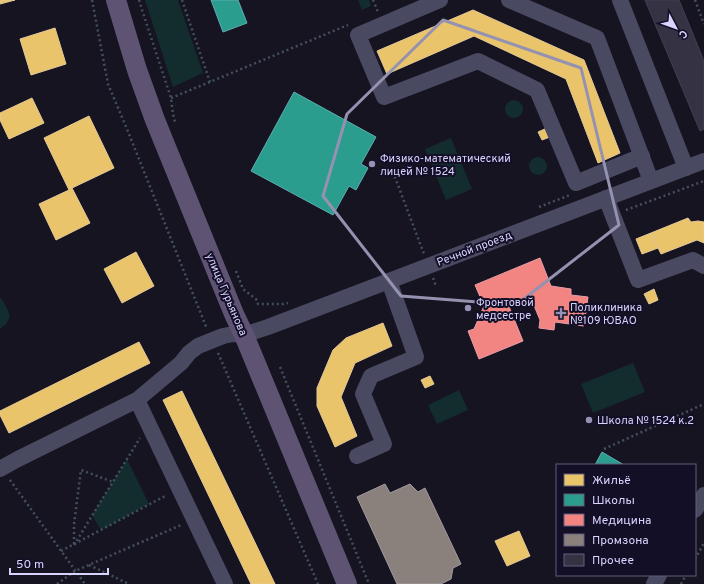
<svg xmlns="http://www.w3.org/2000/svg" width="704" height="584" font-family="Overpass,sans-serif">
<rect width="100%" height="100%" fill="#161421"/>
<g fill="#132c2d">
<path d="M145 0H178L203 73 173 87Z"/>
<path d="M358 0H369L371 6 362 10Z"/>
<circle cx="514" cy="109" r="9"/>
<path d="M451 138 472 189 446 200 425 149Z"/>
<circle cx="538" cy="166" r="9"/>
<path d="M0 297 6 306 10 316 6 324 0 329Z"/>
<path d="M633 363 645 392 593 413 581 384Z"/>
<path d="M459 390 468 410 437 424 428 405Z"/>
<path d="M127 459 149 504 101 530 92 515Z"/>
</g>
<g fill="#e9c46a" stroke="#e4c997">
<path d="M0 0H15L0 4Z"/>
<path d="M473 10 584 60 620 153 598 163 566 79 474 36 387 74 377 51Z"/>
<path d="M55 28 66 64 31 75 20 39Z"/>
<path d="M32 98 44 123 9 139 0 120V113Z"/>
<path d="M89 116 114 168 72 188 90 223 56 240 39 204 69 190 44 138Z"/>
<path d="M547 128 550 137 542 140 538 132Z"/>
<path d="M688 218 691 222 698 221 704 222V243L697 240 661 254 651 233Z"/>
<path d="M651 233 658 248 642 254 636 239Z"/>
<path d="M136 252 154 286 122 303 104 269Z"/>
<path d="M654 289 658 300 649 304 644 294Z"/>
<path d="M383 323 392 346 355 363 341 397 357 436 335 447 317 406V388L333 350 346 338Z"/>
<path d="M139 342 150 363 9 433 0 415V411Z"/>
<path d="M430 376 434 384 425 388 421 380Z"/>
<path d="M182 391 275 584H251L163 400Z"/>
<path d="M519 531 530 556 507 566 495 541Z"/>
</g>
<g fill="#2a9d8f" stroke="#5eaeb1">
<path d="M211 0H238L247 23 223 32Z"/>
<path d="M294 92 376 137 361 164 368 168 356 190 349 186 333 215 251 171Z"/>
<path d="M602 452 624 465H595Z"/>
</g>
<path fill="#f28482" stroke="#ea9ca8" d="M540 258 551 286 571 289V295L588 297 584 326 555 322 554 330 539 328 540 320 530 296 508 304 523 341 479 359 468 331 474 329 484 306 475 285Z"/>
<path fill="#8a817c" stroke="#a29aa3" d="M385 484 390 493 410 484 418 492 425 488 461 564 453 568 451 579 441 584H397L357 497Z"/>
<path fill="#343243" stroke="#433f54" d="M645 0H679L704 61V129L700 131Z"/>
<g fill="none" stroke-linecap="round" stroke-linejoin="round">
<g stroke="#44505f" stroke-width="2.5" stroke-dasharray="2 3" stroke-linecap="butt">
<path d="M92 0 108 84 127 129 207 329"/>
<path d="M139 0 142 10 171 98 173 114 175 122"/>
<path d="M182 0 210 82"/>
<path d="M373 0 378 12"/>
<path d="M695 0 704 24"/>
<path d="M171 98 348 25"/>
<path d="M393 172 424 254"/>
<path d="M539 207 570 195"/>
<path d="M626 210 704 181"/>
<path d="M236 271 243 289 257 300 258 304H283L288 303"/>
<path d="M433 278 436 286"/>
<path d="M218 353 318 584"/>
<path d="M280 367 369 584"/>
<path d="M604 449 704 404"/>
<path d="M10 480 85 584"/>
<path d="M74 544V524L81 470 113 482"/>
<path d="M74 545 140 438"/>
<path d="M61 551 167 495"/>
<path d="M695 559 704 543"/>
<path d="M89 565 129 584"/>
<path d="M57 584 75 571 181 525"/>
<path d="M681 584 686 575"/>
</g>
<g stroke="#4a4962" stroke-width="16">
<path d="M440 0 358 35 384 97 478 61 537 90 576 183 642 156"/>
<path d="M509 0 597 38 651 181"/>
<path d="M620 0 686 168"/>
<path d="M606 198 638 280 693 260 704 266"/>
<path d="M137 400 181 363 189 353 198 346 223 336 233 334 244 335 268 327 704 161"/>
<path d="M357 456 384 444 363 394 371 376 416 357 389 281"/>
<path d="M0 469 18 459 137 400 225 584"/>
<path d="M695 510 704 495"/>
<path d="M654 584 659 575"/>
</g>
<path stroke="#5e5373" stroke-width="20" d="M116 0 137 70 155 120 234 314 244 335 347 584"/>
</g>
<path fill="none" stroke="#9591b1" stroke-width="3" stroke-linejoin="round" d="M443 20 581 68 619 225 516 305 401 296 323 196 347 114Z"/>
<g fill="#9591b1" stroke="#130f26" stroke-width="1.5">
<circle cx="372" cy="164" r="4"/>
<circle cx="468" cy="308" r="4"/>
<path d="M559 307h4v4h4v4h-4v4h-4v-4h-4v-4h4z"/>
<circle cx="589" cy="420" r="4"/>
</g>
<g text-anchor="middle" stroke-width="4" stroke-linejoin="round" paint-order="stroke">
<g font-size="11" fill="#d9d4ff" stroke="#130f26" text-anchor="start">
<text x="380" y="162">Физико-математический<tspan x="380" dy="13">лицей № 1524</tspan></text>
<text x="476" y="306">Фронтовой<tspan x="476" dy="13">медсестре</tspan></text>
<text x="570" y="311">Поликлиника<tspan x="570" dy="13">№109 ЮВАО</tspan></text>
<text x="597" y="424">Школа № 1524 к.2</text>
</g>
<g font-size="11" fill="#d9d4ff" stroke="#130f26">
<text transform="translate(474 248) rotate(-21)" y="4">Речной проезд</text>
<text transform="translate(227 294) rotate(67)" y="4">улица Гурьянова</text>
</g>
</g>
<rect x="556" y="464" width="140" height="112" fill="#130f26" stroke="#625e7d"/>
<rect x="564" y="474" width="20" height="12" fill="#e9c46a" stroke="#625e7d"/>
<text x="592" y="484" font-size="12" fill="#d9d4ff">Жильё</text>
<rect x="564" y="494" width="20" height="12" fill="#2a9d8f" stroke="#625e7d"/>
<text x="592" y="504" font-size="12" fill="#d9d4ff">Школы</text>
<rect x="564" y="514" width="20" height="12" fill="#f28482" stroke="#625e7d"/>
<text x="592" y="524" font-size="12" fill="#d9d4ff">Медицина</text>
<rect x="564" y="534" width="20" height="12" fill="#8a817c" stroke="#625e7d"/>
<text x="592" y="544" font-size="12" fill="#d9d4ff">Промзона</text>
<rect x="564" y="554" width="20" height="12" fill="#343243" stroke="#625e7d"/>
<text x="592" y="564" font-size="12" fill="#d9d4ff">Прочее</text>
<g transform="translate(676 28) rotate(131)" stroke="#130f26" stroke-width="3" paint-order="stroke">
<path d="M0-3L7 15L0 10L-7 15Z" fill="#d9d4ff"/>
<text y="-6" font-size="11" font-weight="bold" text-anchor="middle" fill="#d9d4ff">С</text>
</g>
<path d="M10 568v6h98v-6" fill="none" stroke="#d9d4ff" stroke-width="2"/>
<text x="16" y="568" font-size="12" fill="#d9d4ff" stroke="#130f26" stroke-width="3" paint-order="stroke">50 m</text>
</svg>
